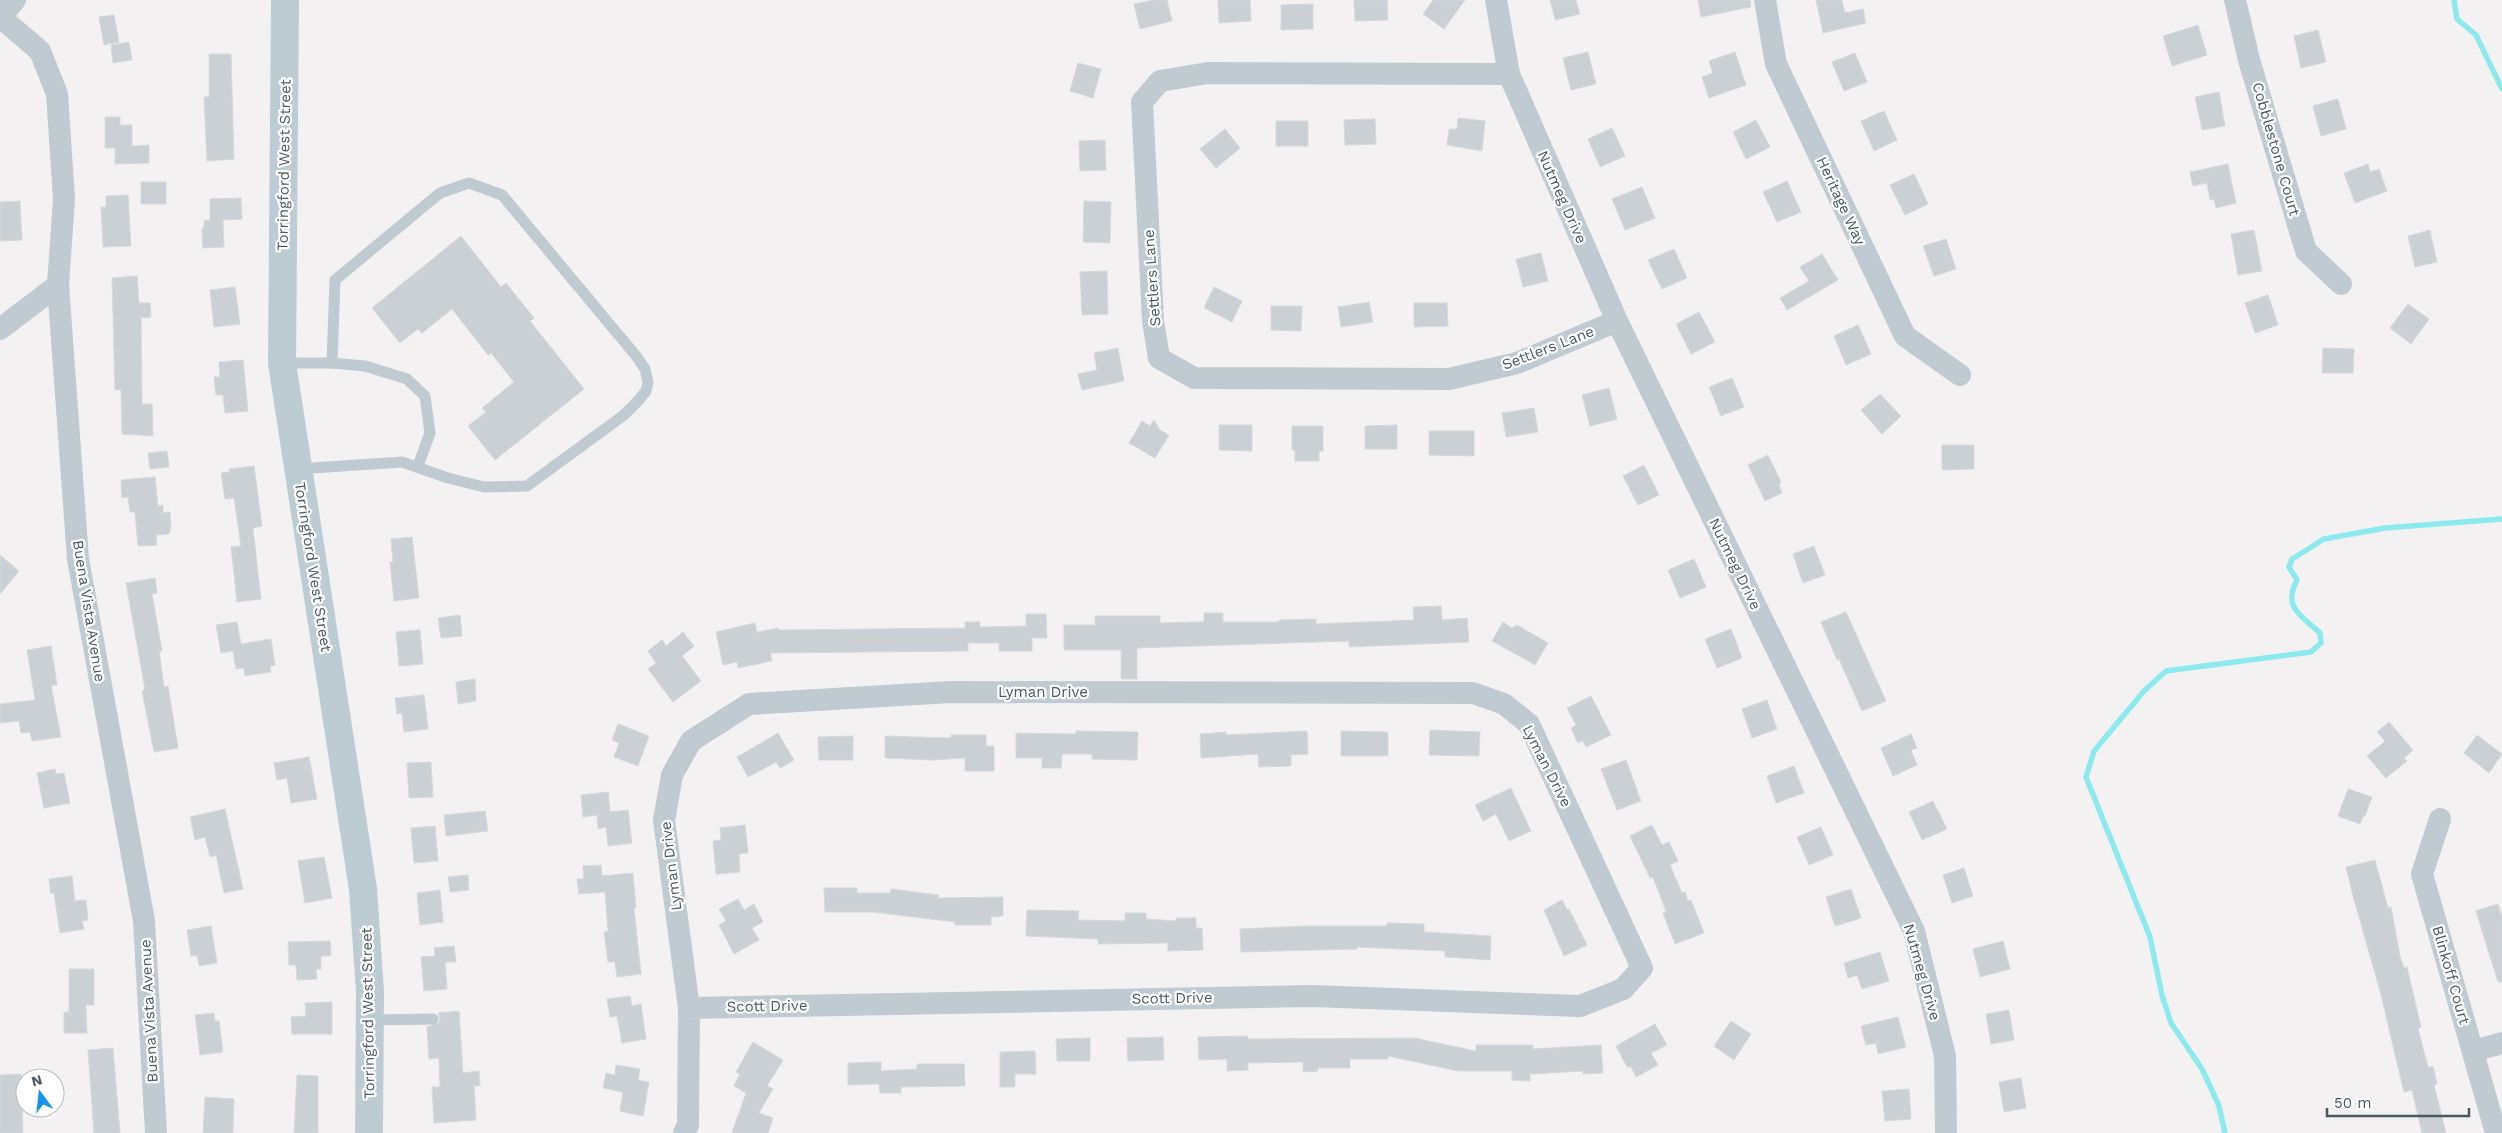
<svg xmlns="http://www.w3.org/2000/svg" width="2502" height="1133" font-family="'Work Sans',sans-serif">
<rect width="100%" height="100%" fill="#f4f1f2"/>
<g fill="none" stroke-linecap="round" stroke-linejoin="round">
<g stroke="#8ceaef" stroke-width="5.5">
<path d="M2454 0 2457 19 2476 35 2502 89"/>
<path d="M2225 1133 2219 1106 2202 1069 2171 1023 2162 995 2150 937 2086 777 2094 751 2144 691 2166 671 2311 652 2321 643 2320 633C2302 616 2282 608 2297 580L2289 567 2292 559 2324 539 2385 528 2502 519"/>
</g>
</g>
<g fill="#cbd0d4" stroke="#d5d9dd">
<path d="M1153 0H1167L1172 21 1140 29 1134 4Z"/>
<path d="M1218 0H1250L1251 21 1219 23Z"/>
<path d="M1354 0H1387L1388 20 1355 21Z"/>
<path d="M1433 0H1465L1444 29 1423 14Z"/>
<path d="M1550 0H1576L1580 14 1555 20Z"/>
<path d="M1698 0H1750L1751 7 1701 17Z"/>
<path d="M1816 0H1842L1845 13 1863 9 1866 23 1823 33Z"/>
<path d="M1313 4V29L1281 30V5Z"/>
<path d="M114 15 119 42 104 45 99 17Z"/>
<path d="M2198 25 2207 55 2172 66 2163 36Z"/>
<path d="M2318 30 2326 62 2301 68 2294 36Z"/>
<path d="M129 42 132 60 113 63 111 45Z"/>
<path d="M1588 52 1596 84 1571 90 1563 58Z"/>
<path d="M1735 52 1746 85 1709 98 1702 77 1713 73 1709 61Z"/>
<path d="M1855 53 1867 82 1844 91 1832 62Z"/>
<path d="M209 54H231L234 159 207 161 204 97H209Z"/>
<path d="M1078 63 1101 69 1093 98 1070 91Z"/>
<path d="M2219 92 2225 126 2202 130 2195 97Z"/>
<path d="M2338 99 2346 129 2321 136 2313 106Z"/>
<path d="M1884 111 1897 140 1874 151 1861 121Z"/>
<path d="M105 117H120V125H132V146L149 145V163L115 164V148H105Z"/>
<path d="M1458 118 1485 121 1482 151 1447 145 1449 129H1457Z"/>
<path d="M1375 119 1376 144 1345 145 1344 120Z"/>
<path d="M1756 120 1770 147 1746 159 1733 132Z"/>
<rect x="1276" y="121" width="32" height="25"/>
<path d="M1612 128 1625 156 1600 167 1588 139Z"/>
<path d="M1225 129 1240 148 1216 168 1200 149Z"/>
<path d="M1105 140 1106 170 1080 171 1079 141Z"/>
<path d="M2228 164 2236 203 2216 208 2214 199 2210 200 2207 183 2193 186 2190 172Z"/>
<path d="M2368 164 2370 172 2379 169 2387 191 2355 203 2344 173Z"/>
<path d="M1914 174 1928 204 1905 215 1890 185Z"/>
<path d="M1787 181 1801 212 1777 222 1763 192Z"/>
<rect x="141" y="182" width="25" height="22"/>
<path d="M1642 187 1655 218 1625 230 1612 199Z"/>
<path d="M128 195 131 246 103 247 101 207H106V196Z"/>
<path d="M241 198 242 219 223 220 224 247 203 248 202 229 204 228V220H210V199Z"/>
<path d="M20 201 22 240 0 241V202Z"/>
<path d="M1084 201 1111 202 1110 243 1083 242Z"/>
<path d="M2254 230 2262 271 2238 275 2231 234Z"/>
<path d="M2430 230 2437 262 2415 267 2408 236Z"/>
<path d="M461 236 501 287 506 283 534 318 530 321 584 389 495 460 468 426 486 412 482 408 514 382 491 353 488 355 452 309 422 333 418 329 400 343 372 308Z"/>
<path d="M1946 239 1956 269 1934 276 1923 246Z"/>
<path d="M1674 249 1687 278 1662 289 1648 260Z"/>
<path d="M1541 253 1548 281 1523 287 1516 259Z"/>
<path d="M1822 254 1838 280 1787 310 1780 298 1809 281 1800 267Z"/>
<path d="M1107 271 1108 314 1082 315 1080 272Z"/>
<path d="M137 276 139 303H150L151 317 141 318 142 404H152L153 436 122 434 121 390H115L112 278Z"/>
<path d="M235 287 240 324 214 327 210 290Z"/>
<path d="M1214 287 1242 301 1232 322 1204 308Z"/>
<path d="M2268 295 2278 325 2255 333 2245 303Z"/>
<path d="M1369 302 1373 322 1341 327 1338 307Z"/>
<path d="M1414 303H1447L1448 326 1414 327Z"/>
<path d="M2408 304 2429 319 2411 344 2390 328Z"/>
<path d="M1271 306H1302L1301 331 1271 330Z"/>
<path d="M1699 312 1715 342 1691 354 1676 324Z"/>
<path d="M1858 325 1871 354 1846 365 1834 336Z"/>
<path d="M1118 348 1124 381 1082 390 1078 374 1097 370 1094 353Z"/>
<path d="M2323 348 2354 349 2353 373H2322Z"/>
<path d="M243 360 248 411 225 413 223 395H216L214 377H220L219 362Z"/>
<path d="M1732 378 1744 407 1721 416 1709 387Z"/>
<path d="M1609 388 1617 419 1590 426 1582 395Z"/>
<path d="M1880 394 1901 416 1882 434 1861 410Z"/>
<path d="M1534 408 1538 432 1506 437 1502 413Z"/>
<path d="M1154 420 1160 430 1169 435 1155 458 1129 443 1142 421 1150 426Z"/>
<path d="M1219 425H1252V451L1219 450Z"/>
<path d="M1397 425V449H1365V426Z"/>
<path d="M1292 426H1323V451H1319V461H1295V450H1292Z"/>
<path d="M1429 431H1474V456L1429 455Z"/>
<path d="M1942 445H1974V469L1942 470Z"/>
<path d="M167 451 169 467 150 469 148 453Z"/>
<path d="M1768 455 1781 482 1779 485 1782 493 1765 501 1748 465Z"/>
<path d="M1644 465 1659 495 1638 505 1623 476Z"/>
<path d="M254 466 262 526 253 528 261 599 237 602 231 547 241 546 234 498 225 499 221 473 230 472 229 469Z"/>
<path d="M155 477 158 506 163 505V513L170 512 171 528 169 534 156 535 157 545 138 546 135 512H130L128 497 122 498 121 480Z"/>
<path d="M412 537 419 598 394 601 390 562H393L391 539Z"/>
<path d="M1814 546 1825 575 1803 583 1793 554Z"/>
<path d="M0 555 19 571 0 594Z"/>
<path d="M1694 559 1706 587 1680 598 1668 570Z"/>
<path d="M155 578 157 593 152 594 162 651H159L164 687 168 686 178 748 154 752 142 691 145 689 126 583Z"/>
<path d="M1441 606 1442 620 1467 618 1469 642 1349 647V641L1137 648V679H1121V650H1064V625H1095V616H1160V623L1194 622H1204V613H1223V622H1278L1280 620 1316 619V624L1414 620 1413 607Z"/>
<path d="M1846 612 1886 701 1862 711 1839 659 1837 660 1821 622Z"/>
<path d="M1026 614H1046L1047 638H1032V651H999V643H968V651L770 653 772 661 738 668 737 662 723 665 716 632 755 623 757 632 778 628V630L965 628V622H980V627L1026 626Z"/>
<path d="M460 615 462 636 441 638 438 618Z"/>
<path d="M237 622 241 644 271 639 275 665 270 666 271 672 245 676 244 668 236 669 233 651 221 653 216 625Z"/>
<path d="M1503 622 1512 628 1517 625 1548 643 1535 665 1492 641Z"/>
<path d="M1731 629 1742 658 1717 668 1705 639Z"/>
<path d="M420 630 423 664 399 666 396 632Z"/>
<path d="M683 632 694 646 682 656 701 681 673 702 648 669 656 663 648 651 662 640 666 646Z"/>
<path d="M51 646 57 685 51 686 61 737 32 741 30 732 21 733 19 721 0 723V704L35 700 27 650Z"/>
<path d="M475 679 476 701 458 704 456 682Z"/>
<path d="M424 695 428 729 404 732 402 713 397 714 395 698Z"/>
<path d="M1591 696 1611 735 1586 747 1583 741 1578 743 1571 728 1576 725 1567 708Z"/>
<path d="M1767 700 1777 729 1752 738 1742 709Z"/>
<path d="M2389 722 2413 750 2404 758 2407 761 2386 778 2367 756 2385 741 2377 732Z"/>
<path d="M618 724 649 736 638 766 614 757 619 743 612 740Z"/>
<path d="M1430 730 1480 732 1479 756 1429 755Z"/>
<path d="M1076 731 1138 732 1137 760 1092 759V754H1062L1061 768H1042V758H1016V733L1076 734Z"/>
<path d="M1307 731 1308 754 1291 755V766L1259 767 1258 754 1201 758 1200 734 1226 732V735Z"/>
<path d="M1341 731 1388 732V756H1341Z"/>
<path d="M778 733 794 760 780 768 776 762 748 777 737 757Z"/>
<path d="M1911 734 1917 748 1911 750 1917 765 1893 776 1881 748Z"/>
<path d="M951 735H986V746H994V771H965V758L932 760 885 758V736L951 738Z"/>
<path d="M2477 735 2502 754 2489 773 2464 753Z"/>
<path d="M853 736V760H819L818 737Z"/>
<path d="M309 757 317 799 291 803 287 778 277 780 274 763Z"/>
<path d="M1626 760 1641 801 1617 810 1601 769Z"/>
<path d="M431 762 433 797 409 798 407 763Z"/>
<path d="M1794 766 1804 793 1776 803 1767 776Z"/>
<path d="M55 769 56 774 64 773 70 803 44 808 37 773Z"/>
<path d="M1511 788 1531 831 1509 841 1496 814 1483 821 1475 805Z"/>
<path d="M2348 789 2372 797 2365 816H2363L2360 824 2338 816Z"/>
<path d="M608 792 610 812 628 810 632 843 608 846 606 827 598 829 597 815 583 817 581 795Z"/>
<path d="M1933 801 1947 829 1922 840 1909 812Z"/>
<path d="M225 809 243 889 224 893 216 855 210 857 205 837 195 840 190 817Z"/>
<path d="M485 811 488 831 446 836 444 815Z"/>
<path d="M745 825 748 853 739 854 740 872 716 874 713 841 721 840 720 828Z"/>
<path d="M1652 825 1662 845 1669 842 1678 861 1670 865 1682 893 1685 892 1688 901 1691 900 1704 933 1675 944 1663 913 1666 911 1653 877 1650 878 1630 836Z"/>
<path d="M435 826 438 861 414 863 411 828Z"/>
<path d="M1821 827 1833 855 1809 865 1797 837Z"/>
<path d="M324 857 332 898 305 903 298 861Z"/>
<path d="M2375 860 2388 908 2391 907 2400 956 2404 968 2407 967 2421 1027 2418 1028 2425 1056 2428 1067 2433 1066 2437 1084 2434 1085 2446 1133H2422L2412 1090 2404 1092 2380 991 2353 896 2346 867Z"/>
<path d="M601 865 602 876 633 873 636 908H634L641 974 617 977 615 962H608L604 932 608 931 605 892 579 894 577 879H584L583 866Z"/>
<path d="M1964 868 1973 896 1952 903 1943 875Z"/>
<path d="M468 875 469 890 450 892 448 877Z"/>
<path d="M72 876 75 901 86 900 88 920 82 921 84 929 60 933 54 893 51 894 49 879Z"/>
<path d="M824 888H857V893H890L891 889 939 895 938 898 1003 897V916L991 917V925H955V922L873 912H825Z"/>
<path d="M1851 889 1861 918 1835 926 1826 897Z"/>
<path d="M440 890 443 922 420 925 417 893Z"/>
<path d="M738 899 744 910 754 904 763 922 752 928 759 940 734 954 719 925 726 921 719 909Z"/>
<path d="M1562 900 1567 910 1569 909 1587 945 1564 956 1544 910Z"/>
<path d="M2498 904 2502 917V982H2498L2476 911Z"/>
<path d="M1027 910 1079 911 1078 920 1125 921V913H1146V919L1176 921V918H1196V928H1202L1203 950 1168 951V943L1098 944V939L1026 936Z"/>
<path d="M1387 923 1424 924V932L1491 936 1490 960 1445 957V951L1357 947V949L1241 952 1240 929 1306 926H1387Z"/>
<path d="M211 926 217 963 199 966 197 955 191 956 187 930Z"/>
<path d="M330 941 331 956H321V969H316L317 979 297 980 296 965H289L288 942Z"/>
<path d="M2003 941 2010 969 1980 977 1973 949Z"/>
<path d="M454 946 456 962H445L447 989 424 991 421 957 435 956 434 948Z"/>
<path d="M1880 952 1889 981 1862 989 1857 975 1848 978 1844 963Z"/>
<path d="M69 969H94V1005H86L87 1033H64V1012H69Z"/>
<path d="M630 996 632 1006 641 1004 646 1039 622 1043 617 1016 610 1017 607 999Z"/>
<path d="M332 1002V1034H292L291 1017 306 1016 305 1003Z"/>
<path d="M2009 1010 2014 1040 1991 1044 1986 1014Z"/>
<path d="M459 1011 463 1073 479 1071 480 1086H474L476 1120 434 1123 432 1087H440L439 1058 429 1059 427 1027 439 1023 440 1018 438 1013Z"/>
<path d="M214 1013 215 1021H219L223 1052 200 1055 195 1015Z"/>
<path d="M1898 1017 1906 1047 1878 1054 1876 1043 1866 1045 1861 1026Z"/>
<path d="M1731 1021 1751 1034 1734 1060 1714 1046Z"/>
<path d="M1655 1024 1667 1045 1651 1053 1658 1065 1636 1077 1631 1067H1627L1616 1046Z"/>
<path d="M1248 1036V1039L1414 1038 1476 1051V1045H1533V1049L1601 1045 1603 1073 1583 1074V1071L1530 1074V1081L1512 1080V1071H1458L1388 1056V1059H1350V1068H1318V1071L1303 1072V1062L1248 1063V1070L1227 1071V1059L1199 1060 1198 1037Z"/>
<path d="M1163 1037 1164 1060 1128 1061 1127 1038Z"/>
<path d="M1090 1038V1061H1057L1056 1039Z"/>
<path d="M753 1042 783 1060 767 1086 773 1089 759 1113 773 1118 768 1133H732L746 1093 734 1086 740 1074 736 1072Z"/>
<path d="M113 1048 120 1133H94L88 1050Z"/>
<path d="M1035 1051 1036 1074H1015V1087H1000V1052Z"/>
<path d="M881 1062V1071L917 1069V1064H964L965 1086 901 1087V1093H880L879 1084 848 1085V1063Z"/>
<path d="M616 1065 640 1069 638 1080 649 1082 643 1116 620 1111 623 1092 603 1088 606 1073 615 1075Z"/>
<path d="M21 1074 23 1133H0V1075Z"/>
<path d="M297 1075 318 1076V1133H294Z"/>
<path d="M2021 1078 2026 1108 2004 1112 1999 1082Z"/>
<path d="M1909 1089 1911 1119 1885 1121 1882 1091Z"/>
<path d="M205 1097 234 1099 233 1133H203Z"/>
</g>
<g fill="none" stroke-linecap="round" stroke-linejoin="round">
<g stroke="#bfcbd1" stroke-width="11">
<path d="M282 363H332L335 280 440 193 469 183 502 195 637 357 645 369 648 382 646 391 638 401 624 415 527 486 484 487 448 478 402 462 297 469"/>
<path d="M332 363 365 366 407 379 425 396 430 433 418 466"/>
<path d="M370 1020 433 1019"/>
</g>
<g stroke="#bfcbd1" stroke-width="22">
<path d="M1496 0 1509 74 1617 321 1914 931 1945 1056 1946 1133"/>
<path d="M1765 0 1776 64 1905 336 1960 375"/>
<path d="M2235 0 2249 60 2306 251 2341 284"/>
<path d="M0 17 40 51 57 94 64 199 58 285 78 559 144 921 156 1133"/>
<path d="M0 18 15 0"/>
<path d="M1509 74 1208 73 1160 81 1142 102 1153 321 1159 358 1194 378 1449 379 1517 363 1617 321"/>
<path d="M0 329 58 285"/>
<path d="M2440 819 2422 874 2496 1133"/>
<path d="M2473 1051 2502 1043"/>
<path d="M684 1133 688 1125 689 1008 664 820 672 775 691 741 749 704 951 692 1473 693 1504 704 1529 724 1642 968 1623 989 1580 1006 1313 996 689 1008"/>
</g>
<path stroke="#bdcbd3" stroke-width="28" d="M285 0 282 363 363 889 370 992 369 1133"/>
</g>
<g text-anchor="middle" stroke-width="4.5" stroke-linejoin="round" paint-order="stroke">
<g font-size="15" fill="#495960" stroke="#fff">
<text transform="translate(2276 149) rotate(74)" y="5">Cobblestone Court</text>
<text transform="translate(284 165) rotate(-89)" y="5">Torringford West Street</text>
<text transform="translate(1562 197) rotate(66)" y="5">Nutmeg Drive</text>
<text transform="translate(1841 201) rotate(65)" y="5">Heritage Way</text>
<text transform="translate(1152 278) rotate(-94)" y="5">Settlers Lane</text>
<text transform="translate(1548 348) rotate(-21)" y="5">Settlers Lane</text>
<text transform="translate(1735 564) rotate(64)" y="5">Nutmeg Drive</text>
<text transform="translate(313 567) rotate(81)" y="5">Torringford West Street</text>
<text transform="translate(89 611) rotate(81)" y="5">Buena Vista Avenue</text>
<text x="1043" y="697">Lyman Drive</text>
<text transform="translate(1547 766) rotate(63)" y="5">Lyman Drive</text>
<text transform="translate(671 866) rotate(-97)" y="5">Lyman Drive</text>
<text transform="translate(1922 972) rotate(74)" y="5">Nutmeg Drive</text>
<text transform="translate(2451 975) rotate(74)" y="5">Blinkoff Court</text>
<text transform="translate(1172 998) rotate(-1)" y="5">Scott Drive</text>
<text transform="translate(767 1006) rotate(-1)" y="5">Scott Drive</text>
<text transform="translate(149 1011) rotate(-93)" y="5">Buena Vista Avenue</text>
<text transform="translate(368 1013) rotate(-91)" y="5">Torringford West Street</text>
</g>
</g>
<g transform="translate(40 1093) rotate(345)"><circle r="24" fill="#ffffff" stroke="#b6bdbf"/>
<path d="M0-4L9 19L0 12L-9 19Z" fill="#1595ea"/>
<text y="-8" font-size="14" font-weight="bold" text-anchor="middle" fill="#495960">N</text>
</g>
<path d="M2327 1108v8h142v-8" fill="none" stroke="#495960" stroke-width="2.5"/>
<text x="2334" y="1108" font-size="15" fill="#495960" stroke="#ffffff" stroke-width="4" paint-order="stroke">50 m</text>
</svg>
